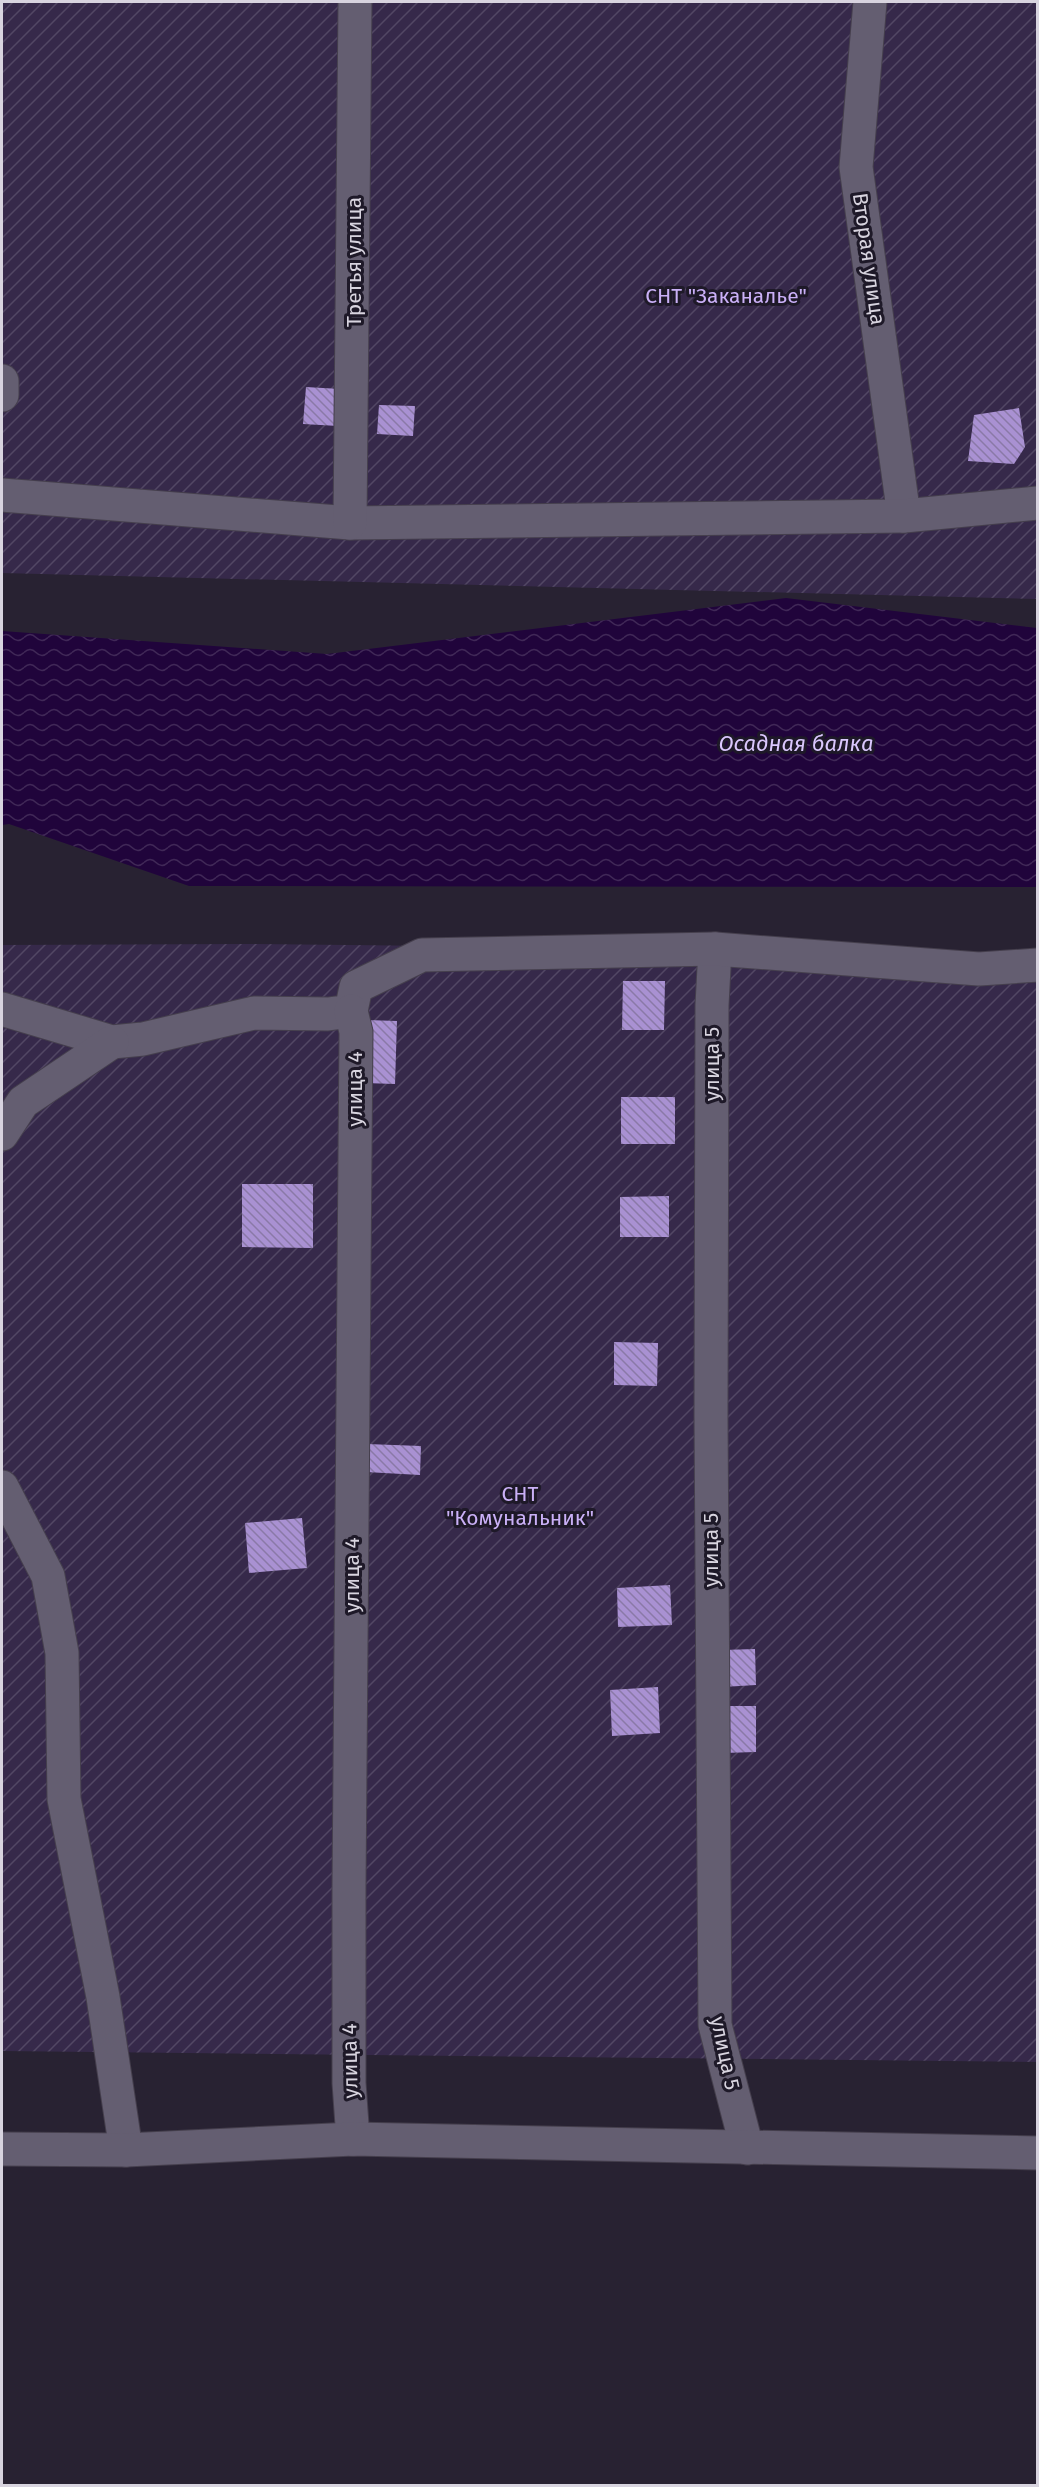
<svg xmlns="http://www.w3.org/2000/svg" width="1039" height="2487" font-family="'Fira Sans',sans-serif">
<defs>
<pattern id="garden-furrows" width="10" height="10" patternUnits="userSpaceOnUse" patternTransform="scale(1.5)"><rect width="10" height="10" fill="#36294a"/><path d="M-1 1l2-2M0 10L10 0M9 11l2-2" fill="none" stroke="#524764"/></pattern>
<pattern id="water-waves" width="16" height="10" patternUnits="userSpaceOnUse" patternTransform="scale(1.5)"><rect width="16" height="10" fill="#20043b"/><path d="M0 5q4-4 8 0t8 0" fill="none" stroke="#402857"/></pattern>
<pattern id="building-back-hatch" width="6" height="6" patternUnits="userSpaceOnUse" patternTransform="scale(1.5)"><rect width="6" height="6" fill="#a991d2"/><path d="M-1 5l2 2M0 0l6 6M5-1l2 2" fill="none" stroke="#8a79a7"/></pattern>
</defs>
<rect width="100%" height="100%" fill="#282232"/>
<g fill="url(#garden-furrows)">
<path d="M2 2H1037V599L2 573Z"/>
<path d="M245 944 715 949 1037 961V2062L2 2051V945Z"/>
</g>
<path fill="url(#water-waves)" d="M786 598 1037 628V887L189 886 9 824 2 825V631L327 654Z"/>
<g fill="url(#building-back-hatch)">
<path d="M306 387 340 389 338 426 303 424Z"/>
<path d="M379 405 415 406 413 436 377 434Z"/>
<path d="M1019 408 1025 447 1014 464 968 461 974 415Z"/>
<path d="M623 981H665L664 1030H622Z"/>
<path d="M367 1020 397 1021 395 1084 364 1083Z"/>
<rect x="621" y="1097" width="54" height="47"/>
<path d="M242 1184H313V1248L242 1247Z"/>
<path d="M669 1196V1237H620V1197Z"/>
<path d="M614 1342 658 1343 657 1386 614 1385Z"/>
<path d="M367 1444 421 1446 420 1475 366 1472Z"/>
<path d="M302 1518 307 1568 249 1573 245 1523Z"/>
<path d="M670 1585 672 1625 618 1627 617 1588Z"/>
<path d="M755 1649 756 1685 723 1687 722 1650Z"/>
<path d="M658 1687 660 1733 612 1736 610 1690Z"/>
<path d="M722 1706H756V1752L723 1753Z"/>
</g>
<g fill="none" stroke-linecap="round" stroke-linejoin="round">
<defs>
<g id="minor">
<path d="M870 2 856 167 904 516"/>
<path d="M2 381V395"/>
<path d="M2 495 350 523 904 516 1038 503"/>
<path d="M350 523 355 2"/>
<path d="M715 949 712 1005 711 1416 715 2025 747 2148"/>
<path d="M2 1009 112 1042 143 1039 254 1013 328 1014 351 1011 356 987 422 955 715 949 979 969 1038 965"/>
<path d="M351 1011 356 1032 349 1889V2083L353 2139"/>
<path d="M2 1134 23 1102 112 1042"/>
<path d="M2 1487 48 1576 62 1653 64 1799 103 1997 126 2150"/>
<path d="M2 2149 126 2150 353 2139 1038 2153"/>
</g>
</defs>
<use href="#minor" stroke="#453f4d" stroke-width="35"/>
<use href="#minor" stroke="#645e71" stroke-width="33"/>
</g>
<g text-anchor="middle" stroke-width="6" stroke-linejoin="round" paint-order="stroke">
<g font-size="21" fill="#d8d4df" stroke="#1e1928">
<text transform="translate(869 259) rotate(82)" y="7">Вторая улица</text>
<text transform="translate(354 262) rotate(-90)" y="7">Третья улица</text>
<text transform="translate(712 1064) rotate(-90)" y="7">улица 5</text>
<text transform="translate(355 1089) rotate(-90)" y="7">улица 4</text>
<text transform="translate(711 1550) rotate(-90)" y="7">улица 5</text>
<text transform="translate(352 1575) rotate(-90)" y="7">улица 4</text>
<text transform="translate(725 2053) rotate(78)" y="7">улица 5</text>
<text transform="translate(350 2061) rotate(-91)" y="7">улица 4</text>
</g>
<g font-size="21" fill="#cab0f7" stroke="#1e1928">
<text x="726" y="303">СНТ "Заканалье"</text>
<text x="520" y="1501">СНТ<tspan x="520" dy="24">"Комунальник"</tspan></text>
</g>
<g font-size="22" font-style="italic" fill="#dac7fd" stroke="#1e1928">
<text x="796" y="751">Осадная балка</text>
</g>
</g>
<rect width="1039" height="2487" fill="none" stroke="#d8d4df" stroke-width="6"/>
</svg>
